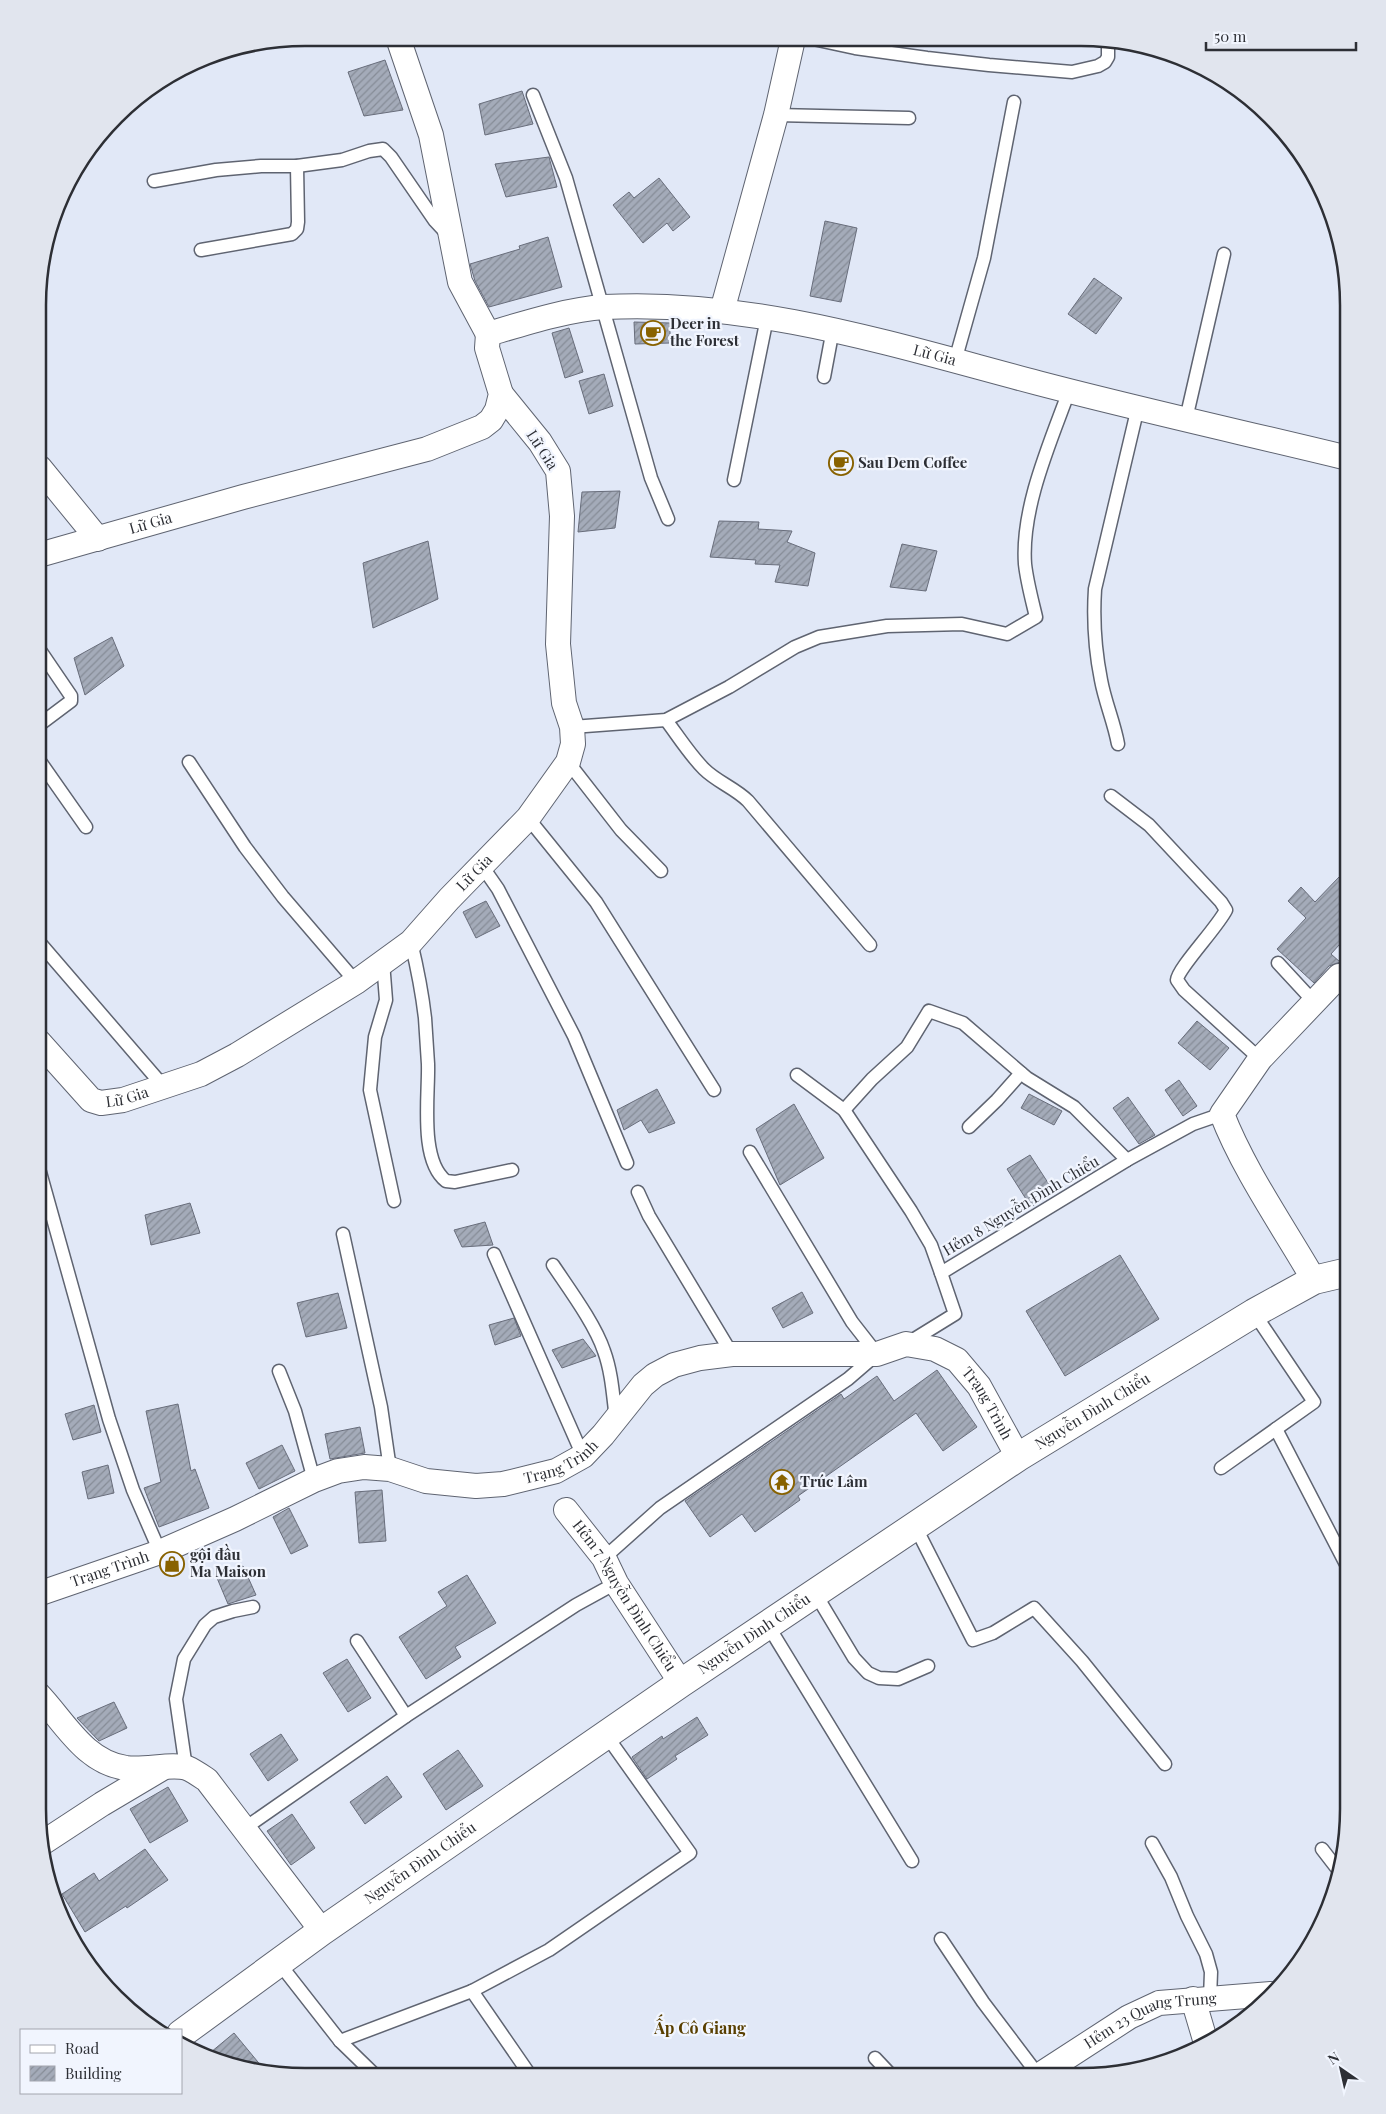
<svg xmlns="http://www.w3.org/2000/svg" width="1386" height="2114" font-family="'Playfair Display',serif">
<defs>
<pattern id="building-hatch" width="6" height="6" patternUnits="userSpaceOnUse" patternTransform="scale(1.25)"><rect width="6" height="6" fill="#a4abb9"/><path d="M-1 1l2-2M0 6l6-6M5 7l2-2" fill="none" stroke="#868c97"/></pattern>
</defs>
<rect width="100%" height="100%" fill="#e1e8f7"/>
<g fill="url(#building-hatch)" stroke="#686d7b">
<path d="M385 60 403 110 364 116 348 72Z"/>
<path d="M522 91 533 124 485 135 479 104Z"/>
<path d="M549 157 557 187 506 197 495 164Z"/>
<path d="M659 178 690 217 673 231 667 223 643 243 613 205 629 192 634 198Z"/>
<path d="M825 221 857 228 841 302 810 296Z"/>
<path d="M548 237 562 287 489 307 475 281 470 264 520 249 519 246Z"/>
<path d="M1094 278 1122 298 1096 334 1068 314Z"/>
<path d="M634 322 670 323V343L635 344Z"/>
<path d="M569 328 583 372 565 378 552 333Z"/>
<path d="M604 374 613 406 589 414 579 381Z"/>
<path d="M620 491 615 528 578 532 582 492Z"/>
<path d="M719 521 759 522 758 529 792 531 787 542 815 553 808 586 775 582 780 565 755 564 756 560 710 557Z"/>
<path d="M428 541 438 599 373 628 363 563Z"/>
<path d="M902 544 937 551 926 591 890 587Z"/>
<path d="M112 637 124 666 85 695 74 658Z"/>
<path d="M1339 877 1348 886V935L1331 954 1340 962 1329 966 1314 983 1277 949 1306 918 1288 901 1301 887 1315 902Z"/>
<path d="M486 901 500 926 476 938 463 912Z"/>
<path d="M1197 1021 1229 1048 1210 1070 1178 1043Z"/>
<path d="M1179 1080 1197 1106 1183 1116 1165 1090Z"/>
<path d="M657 1089 675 1123 649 1133 641 1120 624 1130 617 1110Z"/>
<path d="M1029 1094 1062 1111 1054 1125 1021 1108Z"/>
<path d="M1128 1097 1155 1135 1139 1144 1113 1108Z"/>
<path d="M794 1104 824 1158 780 1185 756 1129Z"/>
<path d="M1030 1155 1054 1192 1031 1207 1007 1169Z"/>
<path d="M190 1203 200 1233 151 1245 145 1215Z"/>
<path d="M485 1222 493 1245 462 1247 454 1230Z"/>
<path d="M1120 1255 1159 1319 1065 1376 1026 1311Z"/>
<path d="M802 1292 813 1313 783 1328 772 1308Z"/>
<path d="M338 1293 347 1328 306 1337 297 1303Z"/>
<path d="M514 1318 521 1336 495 1345 489 1325Z"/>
<path d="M583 1339 596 1356 562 1368 552 1350Z"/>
<path d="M937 1370 977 1427 943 1451 916 1413 798 1496 800 1500 755 1532 742 1514 710 1537 685 1501 841 1394 844 1399 877 1376 894 1401Z"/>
<path d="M178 1404 191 1471 195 1469 209 1508 159 1527 144 1488 161 1482 146 1411Z"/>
<path d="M94 1405 101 1432 73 1440 65 1414Z"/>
<path d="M360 1427 365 1453 330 1459 325 1434Z"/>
<path d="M282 1445 295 1471 259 1489 246 1463Z"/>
<path d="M108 1465 114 1493 88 1499 82 1472Z"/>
<path d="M382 1490 386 1541 359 1543 355 1492Z"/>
<path d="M289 1508 308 1546 291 1554 273 1517Z"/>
<path d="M243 1566 256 1595 228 1604 217 1578Z"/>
<path d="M467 1575 496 1623 455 1647 461 1657 426 1679 399 1637 447 1606 438 1592Z"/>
<path d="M347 1659 371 1698 348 1712 323 1673Z"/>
<path d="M114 1702 127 1728 99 1741 77 1718Z"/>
<path d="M697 1717 708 1735 675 1756 677 1759 647 1779 632 1757 662 1736 663 1739Z"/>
<path d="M281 1734 298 1760 268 1781 250 1754Z"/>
<path d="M458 1750 483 1786 446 1810 423 1774Z"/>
<path d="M387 1776 402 1797 365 1824 350 1802Z"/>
<path d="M168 1787 188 1821 150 1843 130 1809Z"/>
<path d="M292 1814 315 1848 291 1865 267 1831Z"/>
<path d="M145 1849 168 1880 127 1908 126 1906 85 1932 62 1894 94 1873 99 1881Z"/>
<path d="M234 2033 267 2073 205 2057Z"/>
</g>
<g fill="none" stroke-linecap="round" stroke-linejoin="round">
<defs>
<g id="service">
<path d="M813 39 855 48 927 58 989 65 1072 72 1098 66 1105 62 1108 57V40"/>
<path d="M533 95 566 178 651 478 668 519"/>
<path d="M776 115 909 118"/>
<path d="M154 181 216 170 261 166H297L342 160 369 151 383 149 391 157 435 221 448 235"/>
<path d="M201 250 292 234 297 229 298 222 297 166"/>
<path d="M955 361 984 258 1014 102"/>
<path d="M824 377 833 329"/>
<path d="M1186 419 1224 254"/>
<path d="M734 480 767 318"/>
<path d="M666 720C678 736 690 755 704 769 717 782 735 788 748 801L870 945"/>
<path d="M39 725 71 701V696L39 649"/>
<path d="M572 727 666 720 729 687 795 647 819 637 887 626 962 624 1007 634 1036 617C1032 600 1027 582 1025 564 1021 508 1050 443 1069 391"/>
<path d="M1118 744C1114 722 1105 702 1101 680 1095 650 1093 620 1095 589L1138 407"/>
<path d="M39 760 86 827"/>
<path d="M189 762 245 847 283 897 356 982"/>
<path d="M568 762 621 830 661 871"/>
<path d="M1111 796 1149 825 1221 902 1226 910C1217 928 1178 968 1177 980L1184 990 1260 1059"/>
<path d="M528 818 596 902 714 1090"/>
<path d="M482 866 498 889 574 1036 627 1163"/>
<path d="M39 942 164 1087"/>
<path d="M411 942C417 967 422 992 425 1018 426 1033 427 1048 428 1064 429 1095 419 1160 446 1181L455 1182 512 1170"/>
<path d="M383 962 386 1000 375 1037 370 1090 394 1201"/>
<path d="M1278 963 1315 1003"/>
<path d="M797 1075 844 1110 911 1211 931 1245 941 1273"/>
<path d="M844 1110 872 1079 907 1047 929 1011 963 1023 1027 1078 1074 1107 1127 1160"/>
<path d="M969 1127 997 1100 1021 1073"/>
<path d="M38 1165 109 1419 133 1490 160 1552"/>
<path d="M638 1192 649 1216 732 1354"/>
<path d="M343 1234 381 1407 390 1469"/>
<path d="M494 1254 583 1456"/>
<path d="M553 1265C569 1289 595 1324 604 1351 612 1373 613 1396 616 1419"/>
<path d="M908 1343 955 1314 941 1273 1127 1160 1193 1124 1222 1114"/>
<path d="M279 1371 295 1411 314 1480"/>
<path d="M1276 1429 1348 1568"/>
<path d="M1221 1468 1314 1402 1254 1313"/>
<path d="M915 1526 973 1640 993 1633 1034 1608 1082 1661 1165 1764"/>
<path d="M604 1558 660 1508 848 1379 877 1354 852 1322 750 1152"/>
<path d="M815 1593 854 1658 868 1673 879 1678 898 1679 928 1666"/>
<path d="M767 1624 912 1861"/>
<path d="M357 1641 406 1716"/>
<path d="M186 1768 176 1699 184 1659 205 1625 214 1617 233 1611 253 1607"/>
<path d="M245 1828 406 1716 576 1605 616 1583"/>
<path d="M1152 1843 1171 1877 1187 1916 1206 1954 1211 1972 1210 1998"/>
<path d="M1322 1849 1339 1871"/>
<path d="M941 1939 983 2002 1039 2076"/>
<path d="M279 1963 340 2041 375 2075"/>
<path d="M472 1991 530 2075"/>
<path d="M340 2041 472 1991 549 1950 690 1853 606 1735"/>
<path d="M875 2058 892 2076"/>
</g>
<g id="minor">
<path d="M398 38 431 135 460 282 488 334"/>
<path d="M722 311 776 115 793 39"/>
<path d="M40 468 98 539"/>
<path id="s1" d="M39 555 243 497 427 449 482 427 491 420 497 410 501 394 487 348 488 334C522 324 569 309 604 307 753 299 897 346 1038 383 1141 410 1245 433 1348 458"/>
<path id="s2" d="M39 1042 91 1100 101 1103 123 1100 201 1074 237 1055 356 982 411 942 449 899 528 818 568 762 573 744 572 727 564 703 558 644 562 516 558 471 540 442 501 394"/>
<path d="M1314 1280C1284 1228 1243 1169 1222 1114L1260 1059 1339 976"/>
<path id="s3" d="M566 1510 604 1558 616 1583 681 1683"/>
<path id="s4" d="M38 1594 160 1552 235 1519 314 1480 338 1471 364 1467 390 1469 426 1481 476 1486 503 1484 556 1471 583 1456 603 1435 643 1385 655 1375 674 1365 700 1358 732 1354H877L906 1344 935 1349 957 1360 979 1386 1018 1457"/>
<path d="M38 1694C64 1721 84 1762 126 1768 143 1771 173 1763 187 1768 194 1771 201 1776 207 1780L322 1931"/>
<path d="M44 1842 102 1804 161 1769"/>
<path d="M1193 1999 1206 2043"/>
<path id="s5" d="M1038 2076 1129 2017 1159 2003 1271 1994"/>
</g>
<g id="secondary">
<path id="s6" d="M181 2034 322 1931 681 1683 1018 1457 1254 1313 1314 1280 1348 1272"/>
</g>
</defs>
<use href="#service" stroke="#5f6471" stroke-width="15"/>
<use href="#minor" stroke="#5f6471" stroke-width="26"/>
<use href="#secondary" stroke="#5f6471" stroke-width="30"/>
<use href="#service" stroke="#fff" stroke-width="12"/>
<use href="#minor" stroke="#fff" stroke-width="24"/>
<use href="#secondary" stroke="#fff" stroke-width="28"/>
</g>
<defs>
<symbol id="cafe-ring" viewBox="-11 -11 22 22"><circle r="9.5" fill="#f1f5fe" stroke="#886200" stroke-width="1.5"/><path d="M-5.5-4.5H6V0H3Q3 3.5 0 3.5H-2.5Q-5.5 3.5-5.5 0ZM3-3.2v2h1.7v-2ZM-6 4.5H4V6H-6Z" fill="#886200"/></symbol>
<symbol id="temple-ring" viewBox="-11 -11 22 22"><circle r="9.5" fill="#f1f5fe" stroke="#886200" stroke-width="1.5"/><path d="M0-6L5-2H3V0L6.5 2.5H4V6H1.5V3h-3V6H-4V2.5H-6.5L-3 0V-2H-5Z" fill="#886200"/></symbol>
<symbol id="shop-ring" viewBox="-11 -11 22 22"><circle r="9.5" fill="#f1f5fe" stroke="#886200" stroke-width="1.5"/><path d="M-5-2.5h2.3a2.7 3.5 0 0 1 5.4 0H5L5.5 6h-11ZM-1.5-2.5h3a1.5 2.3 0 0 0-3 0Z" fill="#886200"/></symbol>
</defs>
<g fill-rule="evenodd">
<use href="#cafe-ring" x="639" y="319" width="28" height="28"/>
<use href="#cafe-ring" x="827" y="449" width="28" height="28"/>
<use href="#temple-ring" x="768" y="1468" width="28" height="28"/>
<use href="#shop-ring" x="158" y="1550" width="28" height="28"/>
</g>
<g text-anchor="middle" stroke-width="4.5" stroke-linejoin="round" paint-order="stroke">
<g font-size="15" font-weight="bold" fill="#2d2f35" stroke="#f1f5fe" text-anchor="start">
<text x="670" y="329">Deer in<tspan x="670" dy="17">the Forest</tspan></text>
<text x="858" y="468">Sau Dem Coffee</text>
<text x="800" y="1487">Trúc Lâm</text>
<text x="190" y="1560">gội đầu<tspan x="190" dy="17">Ma Maison</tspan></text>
</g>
<g font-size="15" fill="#2d2f35" stroke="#f1f5fe">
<text dy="5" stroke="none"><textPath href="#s1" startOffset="1018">Lữ Gia</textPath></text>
<text transform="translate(542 450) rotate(57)" y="5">Lữ Gia</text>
<text dy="5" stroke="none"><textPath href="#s1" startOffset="116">Lữ Gia</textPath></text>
<text dy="5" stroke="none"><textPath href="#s2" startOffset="535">Lữ Gia</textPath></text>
<text dy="5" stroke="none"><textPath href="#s2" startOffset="115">Lữ Gia</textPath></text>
<text transform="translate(1021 1206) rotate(-31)" y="5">Hẻm 8 Nguyễn Đình Chiểu</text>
<text dy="5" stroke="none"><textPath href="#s4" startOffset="1050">Trạng Trình</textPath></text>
<text dy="5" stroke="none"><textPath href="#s6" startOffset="1104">Nguyễn Đình Chiểu</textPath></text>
<text dy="5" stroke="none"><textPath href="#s4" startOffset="555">Trạng Trình</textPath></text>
<text dy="5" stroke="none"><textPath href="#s4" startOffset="76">Trạng Trình</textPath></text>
<text dy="5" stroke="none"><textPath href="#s3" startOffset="104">Hẻm 7 Nguyễn Đình Chiểu</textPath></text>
<text dy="5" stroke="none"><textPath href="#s6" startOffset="699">Nguyễn Đình Chiểu</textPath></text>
<text dy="5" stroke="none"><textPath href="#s6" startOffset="294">Nguyễn Đình Chiểu</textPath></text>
<text dy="5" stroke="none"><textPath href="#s5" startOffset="128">Hẻm 23 Quang Trung</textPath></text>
</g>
<g font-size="16" font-weight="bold" fill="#593f00" stroke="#f1f5fe">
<text x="700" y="2034">Ấp Cô Giang</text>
</g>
</g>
<path d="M0 0H1386V2114H0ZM305 46H1081A259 259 0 0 1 1340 305V1809A259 259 0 0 1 1081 2068H305A259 259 0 0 1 46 1809V305A259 259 0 0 1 305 46Z" fill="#e1e5ee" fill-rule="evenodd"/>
<path fill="none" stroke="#2d2f35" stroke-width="2.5" d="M305 46H1081A259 259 0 0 1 1340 305V1809A259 259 0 0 1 1081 2068H305A259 259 0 0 1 46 1809V305A259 259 0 0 1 305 46Z"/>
<rect x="20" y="2029" width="162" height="65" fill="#f1f5fe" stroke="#a3a6ae"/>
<rect x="30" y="2045" width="25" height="8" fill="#ffffff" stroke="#a3a6ae"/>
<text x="65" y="2054" font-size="15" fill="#2d2f35">Road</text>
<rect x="30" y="2066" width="25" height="15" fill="url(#building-hatch)" stroke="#a3a6ae"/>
<text x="65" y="2079" font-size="15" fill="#2d2f35">Building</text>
<g transform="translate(1341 2069) rotate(326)" stroke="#f1f5fe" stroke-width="4" paint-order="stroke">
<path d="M0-4L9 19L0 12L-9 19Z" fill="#2d2f35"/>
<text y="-8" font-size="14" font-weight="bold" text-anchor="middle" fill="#2d2f35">N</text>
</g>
<path d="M1206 42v8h150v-8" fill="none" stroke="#2d2f35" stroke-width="2.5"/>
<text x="1214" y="42" font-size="15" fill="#2d2f35" stroke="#f1f5fe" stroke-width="4" paint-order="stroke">50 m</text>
</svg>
